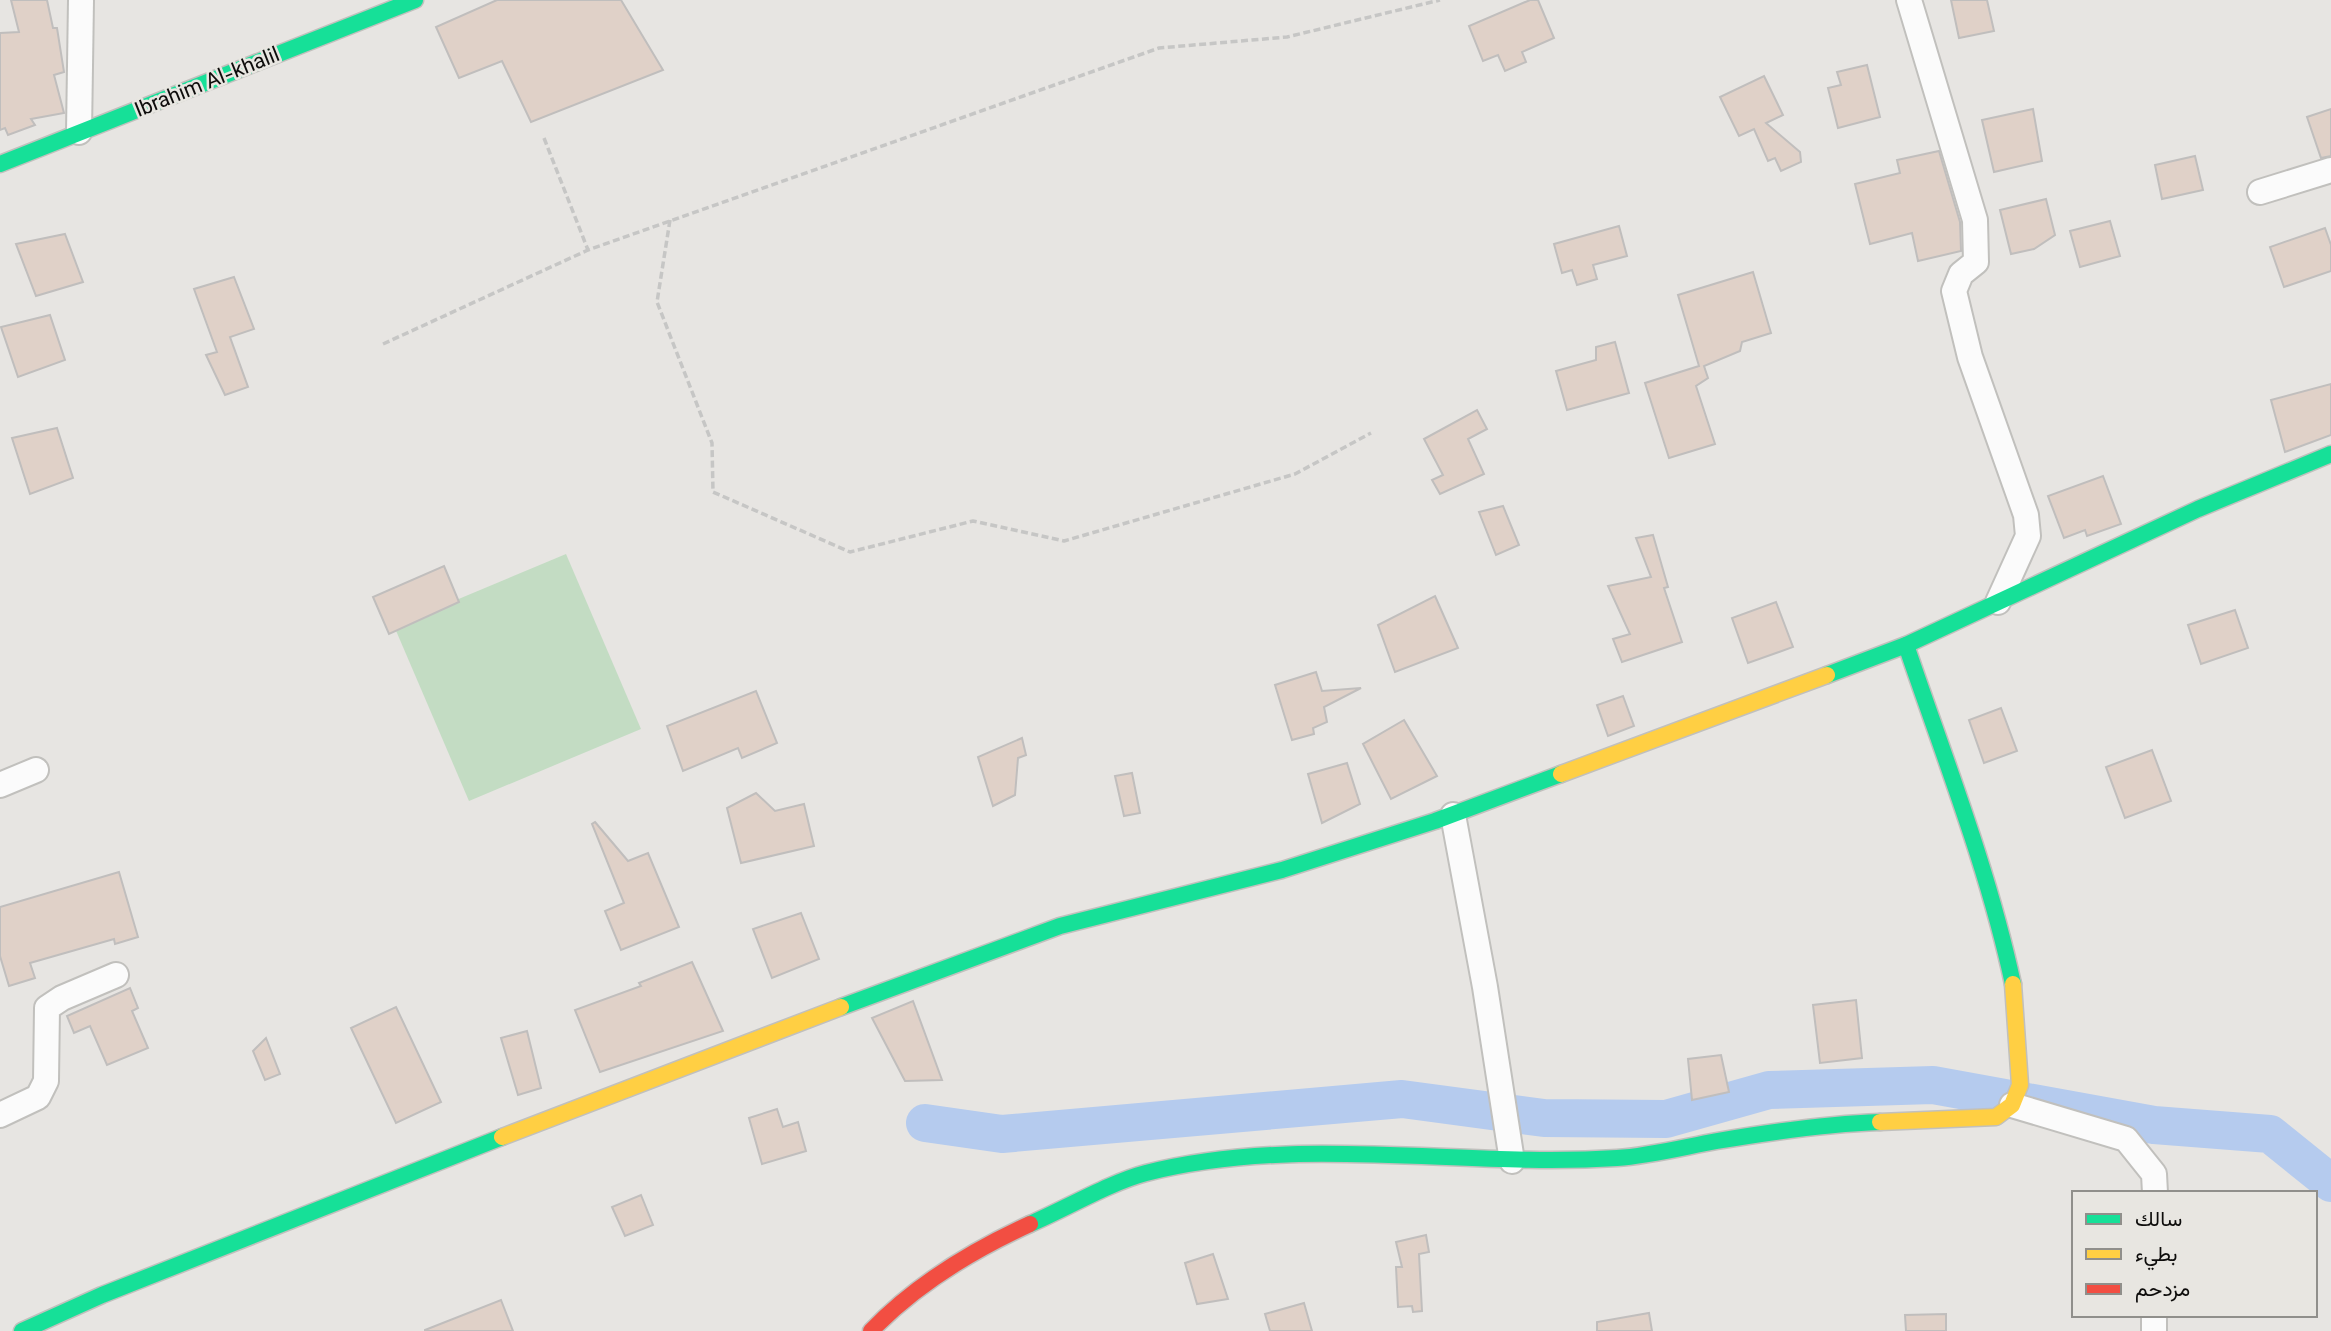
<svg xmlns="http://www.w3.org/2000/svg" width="2331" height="1331" font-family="Georgia,Vazirmatn,serif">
<rect width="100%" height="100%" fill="#e7e5e2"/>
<path fill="#c3dcc3" d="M566 554 641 729 469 801 394 626Z"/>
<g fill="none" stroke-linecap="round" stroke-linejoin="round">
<path stroke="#b5cbee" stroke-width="38" d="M925 1123 1002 1134 1402 1099 1544 1118 1666 1119 1769 1090 1933 1085 2154 1125 2270 1134 2331 1183"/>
</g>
<g fill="#e0d1c8" stroke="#c0bebd" stroke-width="2">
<path d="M11 0H47L53 28H57L64 72 54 75 64 113 31 119 35 125 8 135 5 128 0 130V33L19 32Z"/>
<path d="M497 0H621L663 70 531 122 502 61 459 78 436 27Z"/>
<path d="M1530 0H1538L1554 38 1522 52 1526 62 1505 71 1498 55 1483 61 1469 26Z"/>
<path d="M1951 0H1987L1994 31 1959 38Z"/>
<path d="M1867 65 1880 117 1838 128 1828 88 1841 85 1837 72Z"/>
<path d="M1764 76 1783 115 1766 123 1800 152 1801 162 1781 171 1775 158 1768 161 1754 129 1739 136 1720 97Z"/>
<path d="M2033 109 2042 161 1994 172 1982 120Z"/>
<path d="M2331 109V156L2321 158 2307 117Z"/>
<path d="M1939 151 1960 222 1961 251 1918 261 1912 233 1870 244 1855 184 1900 173 1897 160Z"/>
<path d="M2195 156 2203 190 2162 199 2155 165Z"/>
<path d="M2046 199 2055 235 2034 249 2011 254 2000 210Z"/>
<path d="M2110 221 2120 256 2080 267 2070 231Z"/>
<path d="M1619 226 1627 256 1593 265 1597 279 1577 285 1572 270 1562 273 1554 244Z"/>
<path d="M2325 228 2331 245V271L2284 287 2270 247Z"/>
<path d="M65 234 83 282 36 296 16 244Z"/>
<path d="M1753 272 1771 333 1742 342 1740 351 1704 366 1708 378 1696 386 1715 444 1669 458 1645 383 1699 366 1678 295Z"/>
<path d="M234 277 254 329 230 337 248 387 225 395 206 355 217 352 194 289Z"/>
<path d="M50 315 65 360 18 377 1 327Z"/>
<path d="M1615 342 1629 393 1567 410 1556 371 1596 360V347Z"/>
<path d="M2331 384V435L2285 452 2271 400Z"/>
<path d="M1477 410 1487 429 1468 439 1484 474 1440 494 1432 480 1443 475 1424 439Z"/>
<path d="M57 428 73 478 30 494 12 438Z"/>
<path d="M2103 476 2121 524 2087 536 2085 530 2064 538 2048 496Z"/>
<path d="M1503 506 1519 545 1496 555 1479 512Z"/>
<path d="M1653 535 1668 587 1664 588 1682 642 1622 662 1613 639 1630 634 1608 586 1651 577 1636 538Z"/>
<path d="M444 566 459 602 389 634 373 597Z"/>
<path d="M1435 596 1458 648 1395 672 1378 625Z"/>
<path d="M1776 602 1793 647 1748 663 1732 618Z"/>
<path d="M2235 610 2248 648 2201 664 2188 625Z"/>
<path d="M1316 672 1322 691 1361 688 1324 707 1327 722 1313 728 1314 734 1292 740 1275 685Z"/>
<path d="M756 691 777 743 742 758 738 748 683 771 667 726Z"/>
<path d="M1623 696 1634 726 1608 736 1597 705Z"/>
<path d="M2001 708 2017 751 1984 763 1969 720Z"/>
<path d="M1404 720 1437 776 1391 799 1363 744Z"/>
<path d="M1022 738 1026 755 1018 758 1015 795 993 806 978 757Z"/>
<path d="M2152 750 2171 801 2125 818 2106 767Z"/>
<path d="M1347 763 1360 804 1322 823 1308 774Z"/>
<path d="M1132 773 1140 813 1124 816 1115 776Z"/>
<path d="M756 793 775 811 804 804 814 846 741 863 727 808Z"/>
<path d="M595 822 628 861 648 853 679 927 621 950 605 911 624 903 592 824Z"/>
<path d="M119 872 138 937 115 944 114 939 30 963 35 978 9 986 0 956V907Z"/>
<path d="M801 913 819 959 772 978 753 929Z"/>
<path d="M692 962 723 1031 600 1072 575 1010 641 986 639 983Z"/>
<path d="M130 988 138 1008 132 1011 148 1048 107 1065 90 1026 74 1033 67 1016Z"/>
<path d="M1856 1000 1862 1058 1820 1063 1813 1005Z"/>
<path d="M913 1001 942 1080 905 1081 872 1018Z"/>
<path d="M396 1007 441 1102 396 1123 351 1028Z"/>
<path d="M527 1031 541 1088 518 1095 501 1038Z"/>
<path d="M266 1038 280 1074 265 1080 253 1051Z"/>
<path d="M1721 1055 1729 1092 1692 1100 1688 1059Z"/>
<path d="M777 1109 783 1127 798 1122 806 1151 762 1164 749 1118Z"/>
<path d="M641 1195 653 1225 625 1236 612 1207Z"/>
<path d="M1426 1235 1429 1252 1419 1254 1422 1311 1413 1312 1412 1306 1398 1307 1396 1267H1402L1396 1242Z"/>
<path d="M1213 1254 1228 1299 1197 1304 1185 1263Z"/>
<path d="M501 1300 513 1331H425V1330Z"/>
<path d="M1304 1303 1312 1331H1270L1265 1314Z"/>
<path d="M1649 1313 1652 1331H1597V1322Z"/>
<path d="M1946 1314V1331H1906L1905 1315Z"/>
</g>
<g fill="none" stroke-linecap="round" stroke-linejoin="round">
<defs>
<g id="street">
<path d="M1909 0 1975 220 1976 262 1961 274 1954 291 1970 357 2026 515 2028 536 1998 602"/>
<path d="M79 132 81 0"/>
<path d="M2260 192 2331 170"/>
<path d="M0 785 36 770"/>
<path d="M1453 815 1485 987 1512 1161"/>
<path d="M2012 1105 2126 1139 2154 1174 2155 1193"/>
<path d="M0 1115 38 1097 46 1081 47 1008 62 998 116 975"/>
<path d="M2154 1331V1315"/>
</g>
<g id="fast">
<path d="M0 164 415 0"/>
<path d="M1906 645C1944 757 1988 868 2013 984"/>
<path d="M1827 675 1906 645 2198 509 2331 454"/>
<path d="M841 1007 1060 926 1282 870 1435 821 1561 774"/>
<path d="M1030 1224C1065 1209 1111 1182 1146 1173 1300 1134 1461 1168 1617 1158 1650 1156 1684 1147 1717 1141 1770 1132 1826 1124 1880 1122"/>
<path d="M22 1331 102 1295 502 1137"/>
</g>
<g id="slow">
<path d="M1561 774 1827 675"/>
<path d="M1880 1122 1996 1117 2012 1105 2020 1085 2013 984"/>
<path d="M502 1137 841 1007"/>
</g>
<path id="jam" d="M871 1331C916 1284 971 1251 1030 1224"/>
</defs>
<use href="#street" stroke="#c1c0bd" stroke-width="28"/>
<use href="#fast" stroke="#c1c0bd" stroke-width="19"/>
<use href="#slow" stroke="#c1c0bd" stroke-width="19"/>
<use href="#jam" stroke="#c1c0bd" stroke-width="19"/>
<g stroke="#c6c6c5" stroke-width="3.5" stroke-dasharray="7 3.5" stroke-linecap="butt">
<path d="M544 138 588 250"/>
<path d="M670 220 657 302 712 443 713 492 850 552 973 521 1064 541 1295 474 1371 433"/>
<path d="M383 344 588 250 1159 48 1287 37 1440 0"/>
</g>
<use href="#street" stroke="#fbfbfb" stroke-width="24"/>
<use href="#fast" stroke="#16e098" stroke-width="16"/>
<use href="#slow" stroke="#ffcf43" stroke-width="16"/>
<use href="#jam" stroke="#f24e42" stroke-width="16"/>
</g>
<g text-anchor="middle" stroke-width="5" stroke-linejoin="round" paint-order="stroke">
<g font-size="21" fill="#0d0c0b" stroke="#e8e6e1">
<text transform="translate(207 82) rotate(-22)" y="7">Ibrahim Al-khalil</text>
</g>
</g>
<rect x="2072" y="1191" width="245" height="126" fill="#e8e6e1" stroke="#908f8b" stroke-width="2"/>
<rect x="2086" y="1214" width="35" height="10" fill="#16e098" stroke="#908f8b" stroke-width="2"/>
<text x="2135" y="1226" font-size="21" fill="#0d0c0b">سالك</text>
<rect x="2086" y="1249" width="35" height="10" fill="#ffcf43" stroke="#908f8b" stroke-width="2"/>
<text x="2135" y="1261" font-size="21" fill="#0d0c0b">بطيء</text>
<rect x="2086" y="1284" width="35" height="10" fill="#f24e42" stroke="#908f8b" stroke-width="2"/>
<text x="2135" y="1296" font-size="21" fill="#0d0c0b">مزدحم</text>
</svg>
